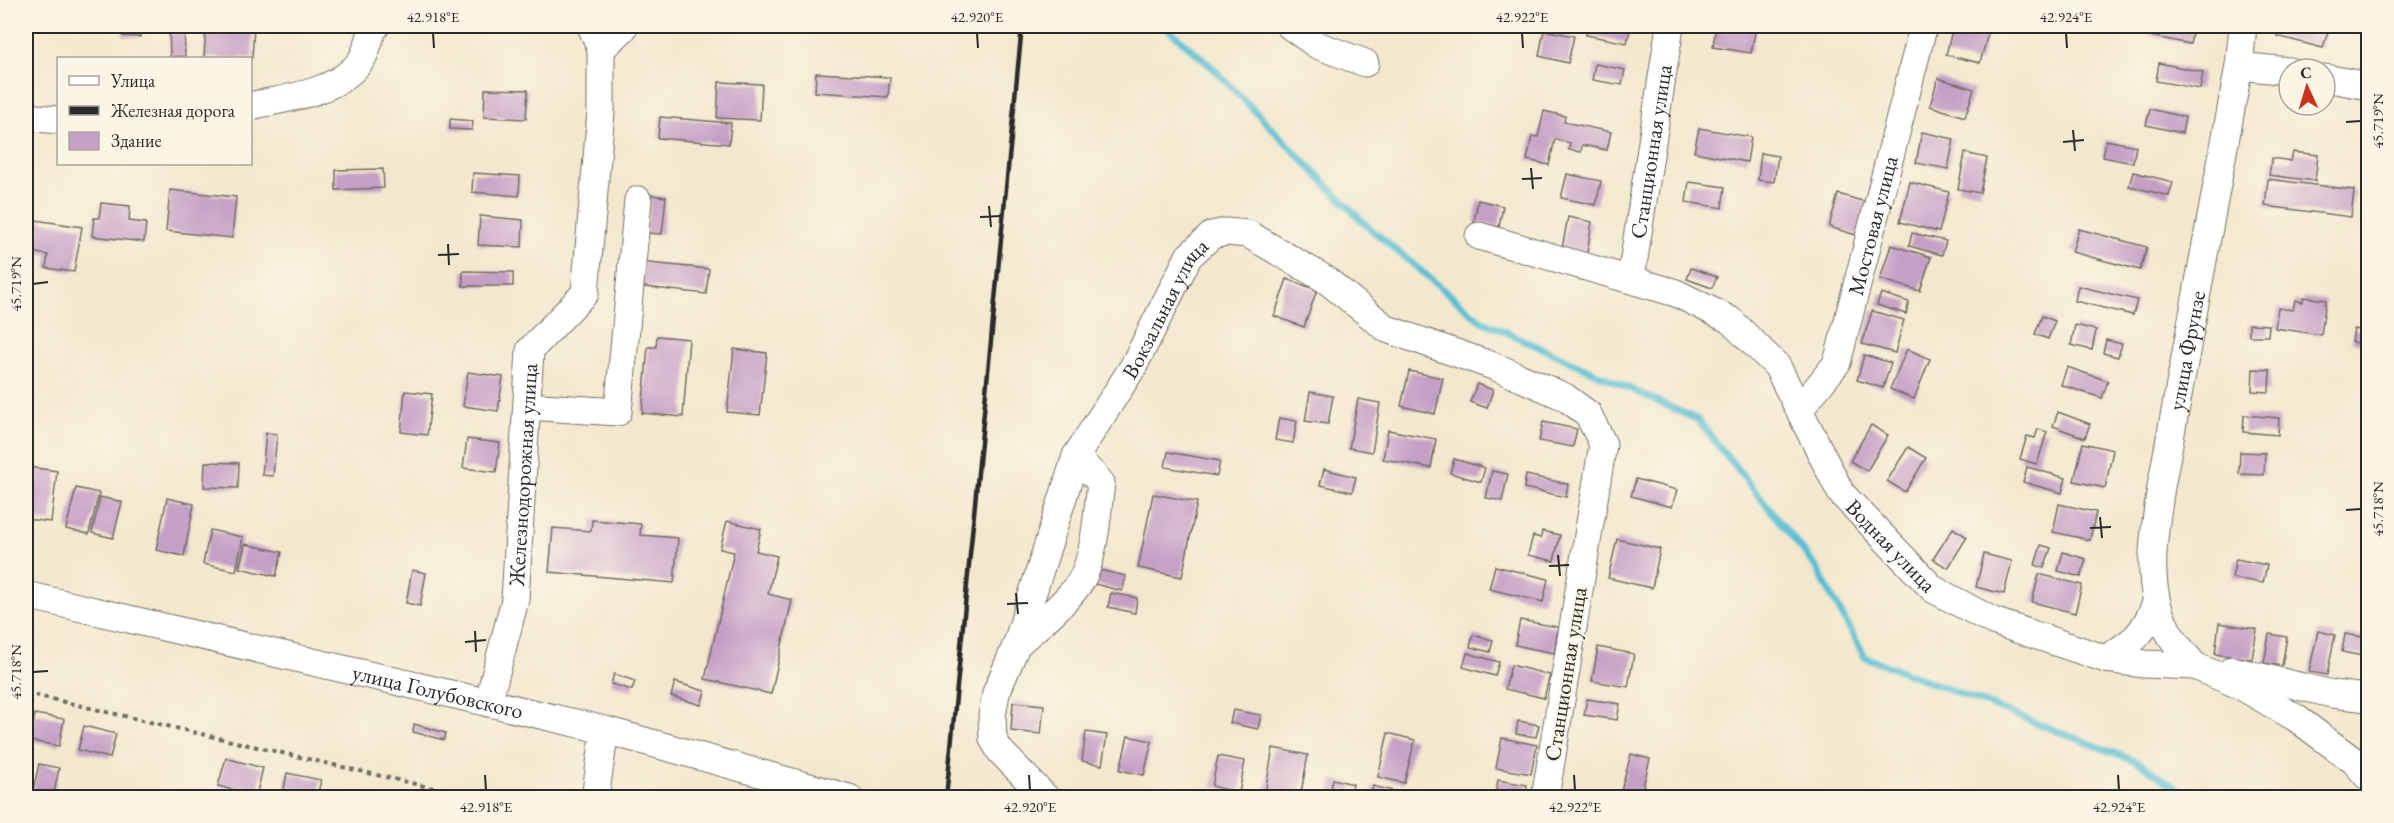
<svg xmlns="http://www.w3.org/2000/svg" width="2394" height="823" font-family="'EB Garamond',serif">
<rect width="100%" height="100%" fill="#fcf5e5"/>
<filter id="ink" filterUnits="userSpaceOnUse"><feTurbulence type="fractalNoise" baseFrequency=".0167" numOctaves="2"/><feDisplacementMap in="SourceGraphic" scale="12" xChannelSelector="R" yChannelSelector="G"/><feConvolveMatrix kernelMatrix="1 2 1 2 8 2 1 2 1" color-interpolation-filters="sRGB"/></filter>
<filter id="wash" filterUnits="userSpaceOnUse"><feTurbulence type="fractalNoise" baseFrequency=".008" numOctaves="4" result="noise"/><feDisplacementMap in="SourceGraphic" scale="24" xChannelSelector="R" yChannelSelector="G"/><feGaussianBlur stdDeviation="1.35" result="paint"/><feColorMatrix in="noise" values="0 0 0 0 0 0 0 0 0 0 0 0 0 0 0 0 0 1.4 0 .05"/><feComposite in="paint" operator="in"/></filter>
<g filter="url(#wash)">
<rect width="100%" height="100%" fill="#f3e8ce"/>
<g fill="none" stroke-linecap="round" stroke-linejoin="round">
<path stroke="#56bed3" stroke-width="7" d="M1165 26 1213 68 1366 225 1480 320 1698 420 1816 567 1865 657 2140 763 2190 798"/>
</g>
<g id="blocks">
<g fill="#c59fc6">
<path d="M123 26H141L140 37 123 36Z"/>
<path d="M169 26H184L185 56 170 57Z"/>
<path d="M206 26 254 27 252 58H204Z"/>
<path d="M1588 26H1631L1627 43 1586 35Z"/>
<path d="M1716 26 1756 28 1751 53 1713 47Z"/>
<path d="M1953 26 1988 33 1980 63 1946 55Z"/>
<path d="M2147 26H2178L2193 29 2190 44 2145 35Z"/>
<path d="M2280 26H2308L2328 31 2323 48 2277 36Z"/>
<path d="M1544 30 1574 36 1568 63 1539 56Z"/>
<path d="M2159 63 2203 72 2200 89 2156 81Z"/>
<path d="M1595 64 1625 70 1622 85 1592 80Z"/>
<path d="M816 73 890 77 888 97 815 92Z"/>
<path d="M1938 78 1974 89 1965 117 1930 106Z"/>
<path d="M719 82 762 84 760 120 717 118Z"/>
<path d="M485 89 528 90 526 119 484 117Z"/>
<path d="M2150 109 2185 117 2182 133 2146 125Z"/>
<path d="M1544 111 1565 116 1564 122 1611 132 1607 150 1582 145 1581 152 1569 150 1570 143 1555 139 1549 165 1527 160 1532 136 1538 137Z"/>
<path d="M660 117 731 123 729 144 658 138Z"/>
<path d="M450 119 473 121 472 130 450 129Z"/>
<path d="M1699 128 1751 137 1747 162 1694 152Z"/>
<path d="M1922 132 1954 139 1948 169 1916 163Z"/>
<path d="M2106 140 2136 146 2133 163 2103 157Z"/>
<path d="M2293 152 2318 155 2315 181 2269 175 2272 158 2291 161Z"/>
<path d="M1761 153 1778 156 1774 182 1758 180Z"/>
<path d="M1965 153 1987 158 1980 193 1958 189Z"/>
<path d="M383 169 384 188 336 190V170Z"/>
<path d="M2133 172 2173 182 2169 196 2129 186Z"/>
<path d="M473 173 520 176 519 196 472 192Z"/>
<path d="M1567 174 1601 181 1596 205 1561 198Z"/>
<path d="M2268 179 2354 190 2351 217 2265 206Z"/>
<path d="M1689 182 1725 187 1722 208 1686 202Z"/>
<path d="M1910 182 1949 192 1939 232 1900 222Z"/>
<path d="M170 190 236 197 232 238 166 231Z"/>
<path d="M1838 194 1873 204 1863 237 1829 227Z"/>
<path d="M651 195 666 197 662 234 646 233Z"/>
<path d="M1478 200 1503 206 1499 227 1474 222Z"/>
<path d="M101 203 130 206 129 221 146 223 144 242 92 236 94 218H99Z"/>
<path d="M480 216 523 220 522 247 478 245Z"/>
<path d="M1568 217 1592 222 1587 253 1562 248Z"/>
<path d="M28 219 82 227 74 272 46 268 48 255 26 251Z"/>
<path d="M2079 229 2147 247 2140 270 2072 252Z"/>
<path d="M1912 233 1946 241 1942 255 1909 246Z"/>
<path d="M1891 245 1931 257 1920 291 1880 279Z"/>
<path d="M639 262 709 269 706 294 636 286Z"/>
<path d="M1691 268 1717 277 1712 288 1687 279Z"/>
<path d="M463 271 513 272V286H463Z"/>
<path d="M1287 279 1317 290 1304 327 1274 316Z"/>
<path d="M2078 286 2137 300 2133 315 2075 301Z"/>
<path d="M1881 293 1909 302 1906 314 1877 305Z"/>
<path d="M2303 297 2326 300 2321 335 2275 328 2278 308 2293 310 2295 300 2303 302Z"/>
<path d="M1872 311 1904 320 1895 353 1862 344Z"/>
<path d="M2042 316 2055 321 2048 339 2035 334Z"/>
<path d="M2249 324 2269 325 2268 336H2249Z"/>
<path d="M2075 325 2096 330 2092 350 2071 345Z"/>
<path d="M2354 329 2368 331V345L2352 342Z"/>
<path d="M657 336 689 339 683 417 642 413 648 347H656Z"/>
<path d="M2106 340 2122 344 2118 357 2103 353Z"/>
<path d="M734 349 767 353 760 415 727 412Z"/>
<path d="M1907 349 1930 359 1914 399 1890 389Z"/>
<path d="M1864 355 1891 363 1883 388 1857 380Z"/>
<path d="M2067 367 2108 381 2102 398 2061 385Z"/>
<path d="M2253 369 2270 370 2269 392 2252 391Z"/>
<path d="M1409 371 1443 378 1435 414 1401 406Z"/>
<path d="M468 372 503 377 498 411 463 406Z"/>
<path d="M1477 384 1493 390 1487 408 1470 402Z"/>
<path d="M405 391 432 394 427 435 401 432Z"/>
<path d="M1310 392 1333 396 1328 424 1305 421Z"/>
<path d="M1358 399 1380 403 1372 452 1349 448Z"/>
<path d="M2058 412 2090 424 2085 438 2053 426Z"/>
<path d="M2244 415 2279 418 2278 435 2243 432Z"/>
<path d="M1279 418 1297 421 1293 443 1275 440Z"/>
<path d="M1543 422 1577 429 1573 447 1539 441Z"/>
<path d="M1871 425 1888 435 1867 471 1850 461Z"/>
<path d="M2038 429 2047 432 2037 464 2020 459 2027 436 2035 438Z"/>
<path d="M1388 430 1436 439 1431 468 1383 459Z"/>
<path d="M266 433 277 434 273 476 262 475Z"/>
<path d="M467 439 500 443 496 472 463 468Z"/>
<path d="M2083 443 2113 450 2105 488 2074 481Z"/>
<path d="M1908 447 1926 458 1905 492 1887 481Z"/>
<path d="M1168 452 1220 461 1217 476 1165 467Z"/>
<path d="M2240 452 2265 453 2264 475 2239 474Z"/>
<path d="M1454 459 1485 468 1481 482 1450 473Z"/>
<path d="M205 462 239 463 238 488 204 487Z"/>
<path d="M28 467 57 471 51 522 26 519Z"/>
<path d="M2027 467 2066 478 2062 493 2023 482Z"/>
<path d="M1324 469 1356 477 1352 492 1320 485Z"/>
<path d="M1492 471 1508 474 1502 501 1486 498Z"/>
<path d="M1526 475 1568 484 1566 497 1524 488Z"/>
<path d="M1636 479 1677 490 1672 507 1631 496Z"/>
<path d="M76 488 99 493 89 534 66 529Z"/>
<path d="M1153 494 1197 502 1182 577 1138 568Z"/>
<path d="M100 497 122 502 113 538 92 533Z"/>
<path d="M167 498 194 504 184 556 156 550Z"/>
<path d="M2059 504 2096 512 2090 540 2053 532Z"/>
<path d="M592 520 641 524 640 535 678 538 674 583 549 572 553 528 591 531Z"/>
<path d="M727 521 761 529 756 551 777 556 768 594 792 600 771 694 705 679 734 552 720 549Z"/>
<path d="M1953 528 1967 537 1948 568 1933 559Z"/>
<path d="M210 530 243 537 236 571 203 564Z"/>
<path d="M1542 531 1560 535 1554 561 1528 555 1533 536 1541 538Z"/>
<path d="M1617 539 1660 549 1652 588 1608 578Z"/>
<path d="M245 544 282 552 276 576 239 568Z"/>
<path d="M2041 545 2051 548 2044 568 2035 565Z"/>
<path d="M2063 552 2086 559 2081 577 2058 571Z"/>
<path d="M1984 554 2012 561 2004 594 1976 587Z"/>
<path d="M2236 559 2267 565 2263 583 2232 578Z"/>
<path d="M1495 566 1548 579 1543 602 1489 589Z"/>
<path d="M1095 569 1126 576 1122 591 1091 583Z"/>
<path d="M412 570 426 573 420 606 406 603Z"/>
<path d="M2039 574 2082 585 2075 613 2032 602Z"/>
<path d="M1111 593 1137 598 1135 613 1108 607Z"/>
<path d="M1520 620 1558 627 1554 653 1515 645Z"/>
<path d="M2219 623 2257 629 2252 659 2215 654Z"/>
<path d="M2318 631 2335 635 2327 675 2309 672Z"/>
<path d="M2269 634 2287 637 2282 666 2264 663Z"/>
<path d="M2345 634 2368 638V657L2342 652Z"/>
<path d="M1473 635 1493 640 1490 652 1470 647Z"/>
<path d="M1598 647 1634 654 1628 687 1592 681Z"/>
<path d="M1467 653 1499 662 1495 676 1463 667Z"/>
<path d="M1511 665 1550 675 1544 698 1505 689Z"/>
<path d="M614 674 635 681 632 690 611 684Z"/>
<path d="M675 682 705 691 701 705 671 696Z"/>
<path d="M1587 699 1620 704 1617 720 1584 715Z"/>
<path d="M1013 702 1044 705 1041 734 1011 731Z"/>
<path d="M1233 710 1261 715 1258 729 1230 723Z"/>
<path d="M35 714 64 719 59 746 30 741Z"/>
<path d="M1518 721 1539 725 1536 737 1516 734Z"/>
<path d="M414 724 446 733 444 740 413 732Z"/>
<path d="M84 726 116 734 110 758 78 750Z"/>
<path d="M1086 732 1107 735 1102 765 1082 761Z"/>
<path d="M1388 733 1415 740 1404 783 1378 777Z"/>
<path d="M1128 736 1152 741 1144 775 1120 770Z"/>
<path d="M1502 738 1537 745 1531 774 1496 768Z"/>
<path d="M1273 748 1308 755 1300 798H1264Z"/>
<path d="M1631 754 1650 759 1640 798H1619Z"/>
<path d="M1218 756 1245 761 1239 793 1212 786Z"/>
<path d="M226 758 263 768 256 796 218 786Z"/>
<path d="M39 764 59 768 53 798 32 795Z"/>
<path d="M287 773 321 780 317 798H282Z"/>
<path d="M1333 779 1353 784 1350 798H1329Z"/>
<path d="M1498 780 1527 785 1525 798 1495 796Z"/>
<path d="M1373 786 1406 794V798H1370Z"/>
</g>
</g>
</g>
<g filter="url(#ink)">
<use href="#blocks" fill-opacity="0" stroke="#716d64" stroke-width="1.5"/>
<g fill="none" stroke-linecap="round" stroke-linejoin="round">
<defs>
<g id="minor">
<path d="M1290 26 1317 45 1365 63"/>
<path d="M601 49 623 29V26"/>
<path d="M2239 66 2289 71"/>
<path d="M2325 78 2368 86"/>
<path d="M250 106C287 98 339 93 362 59 367 50 370 38 373 28L376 26"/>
<path d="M26 117 58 120"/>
<path id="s1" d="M1479 236 1676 293 1730 320 1777 366 1841 493 1933 589 1993 621 2106 659 2144 664 2195 666 2239 685 2296 718 2354 761 2368 777"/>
<path id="s2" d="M1631 278 1670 26"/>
<path d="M527 406 618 412 638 200"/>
<path id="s3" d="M1800 409 1837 363 1922 32"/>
<path id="s4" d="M26 595 605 730 849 798"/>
<path d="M1016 645C1035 628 1074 597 1084 575 1096 547 1097 513 1101 483L1076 456"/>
<path d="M2106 659C2135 640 2143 635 2156 603"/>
<path id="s5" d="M2195 666C2185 655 2174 643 2167 629 2144 586 2154 533 2161 487L2239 66 2243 26"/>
<path d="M2232 670 2332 694 2368 698"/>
<path id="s6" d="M488 703 515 600 530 350 585 293 601 112V49L591 26"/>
<path d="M595 798 605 730"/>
<path id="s7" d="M1046 798 1000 751 993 739 992 716 996 693 1016 646 1076 456 1133 367 1189 256 1212 235 1226 232 1248 234 1325 279 1387 329 1496 367 1565 397 1588 414 1603 444 1545 798"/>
</g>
</defs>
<use href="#minor" stroke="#716d64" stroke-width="29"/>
<path stroke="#716d64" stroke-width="4" stroke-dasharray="4.5 4.5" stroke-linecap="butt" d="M26 693 475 798"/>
<use href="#minor" stroke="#fff" stroke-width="27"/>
<path stroke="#2b2b2b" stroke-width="4.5" d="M946 798 1022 26"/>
</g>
</g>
<path fill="none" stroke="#2b2b2b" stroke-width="2" d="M433 33 434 48M977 33 978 48M1522 33 1523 48M2066 33 2067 48M2346 122 2361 121M2073 130 2075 151M2063 142 2084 140M1531 168 1533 189M1522 179 1542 178M989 206 991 227M980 217 1001 216M448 244 449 265M438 255 459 254M33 284 48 282M2346 510 2361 509M2100 517 2102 538M2090 528 2111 527M1558 555 1560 576M1549 566 1569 565M1016 593 1018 614M1007 604 1028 603M475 631 476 652M465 642 486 640M33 672 48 671M485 775 486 790M1029 775 1030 790M1574 775 1575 790M2118 775 2119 790"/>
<g text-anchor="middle" stroke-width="4.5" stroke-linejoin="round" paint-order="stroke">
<g font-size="22" fill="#2b2b2b" stroke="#fcf5e5">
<text dy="8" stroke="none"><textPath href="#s2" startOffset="128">Станционная улица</textPath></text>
<text dy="8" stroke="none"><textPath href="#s3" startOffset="201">Мостовая улица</textPath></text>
<text dy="8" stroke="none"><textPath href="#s7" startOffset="549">Вокзальная улица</textPath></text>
<text dy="8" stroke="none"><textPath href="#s5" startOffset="330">улица Фрунзе</textPath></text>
<text dy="8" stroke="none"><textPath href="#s6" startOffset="232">Железнодорожная улица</textPath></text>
<text dy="8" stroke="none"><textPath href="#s1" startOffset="546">Водная улица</textPath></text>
<text transform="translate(1565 674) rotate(-81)" y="8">Станционная улица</text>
<text dy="8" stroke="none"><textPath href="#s4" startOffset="423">улица Голубовского</textPath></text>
</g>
</g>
<rect width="2394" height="823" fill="none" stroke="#fcf5e5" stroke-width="66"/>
<rect x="57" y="57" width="195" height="108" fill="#fcf5e5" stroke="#a8a49b" stroke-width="1.5"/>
<rect x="69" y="76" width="30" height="9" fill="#ffffff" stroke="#a8a49b" stroke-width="1.5"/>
<text x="111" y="87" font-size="18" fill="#2b2b2b">Улица</text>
<rect x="69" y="106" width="30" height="9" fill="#2b2b2b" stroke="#a8a49b" stroke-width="1.5"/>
<text x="111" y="117" font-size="18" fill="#2b2b2b">Железная дорога</text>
<rect x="69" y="132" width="30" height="18" fill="#c59fc6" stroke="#a8a49b" stroke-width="1.5"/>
<text x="111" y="147" font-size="18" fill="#2b2b2b">Здание</text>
<g transform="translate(2307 87) rotate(356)"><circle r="28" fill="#fcf5e5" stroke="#a8a49b" stroke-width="1.5"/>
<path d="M0-4.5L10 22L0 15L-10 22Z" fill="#c8321e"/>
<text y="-9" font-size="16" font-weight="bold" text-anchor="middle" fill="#2b2b2b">С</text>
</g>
<rect x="33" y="33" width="2328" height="757" fill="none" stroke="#2b2b2b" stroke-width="2"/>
<g font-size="15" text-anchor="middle" fill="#2b2b2b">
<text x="433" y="22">42.918°E</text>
<text x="977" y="22">42.920°E</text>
<text x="1522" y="22">42.922°E</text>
<text x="2066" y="22">42.924°E</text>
<text transform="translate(2378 121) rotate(-90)" y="5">45.719°N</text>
<text transform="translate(16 284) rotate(-90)" y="5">45.719°N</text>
<text transform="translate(2378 509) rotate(-90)" y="5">45.718°N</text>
<text transform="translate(16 672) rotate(-90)" y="5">45.718°N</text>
<text x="486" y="812">42.918°E</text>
<text x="1030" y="812">42.920°E</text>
<text x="1575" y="812">42.922°E</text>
<text x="2119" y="812">42.924°E</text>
</g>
</svg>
